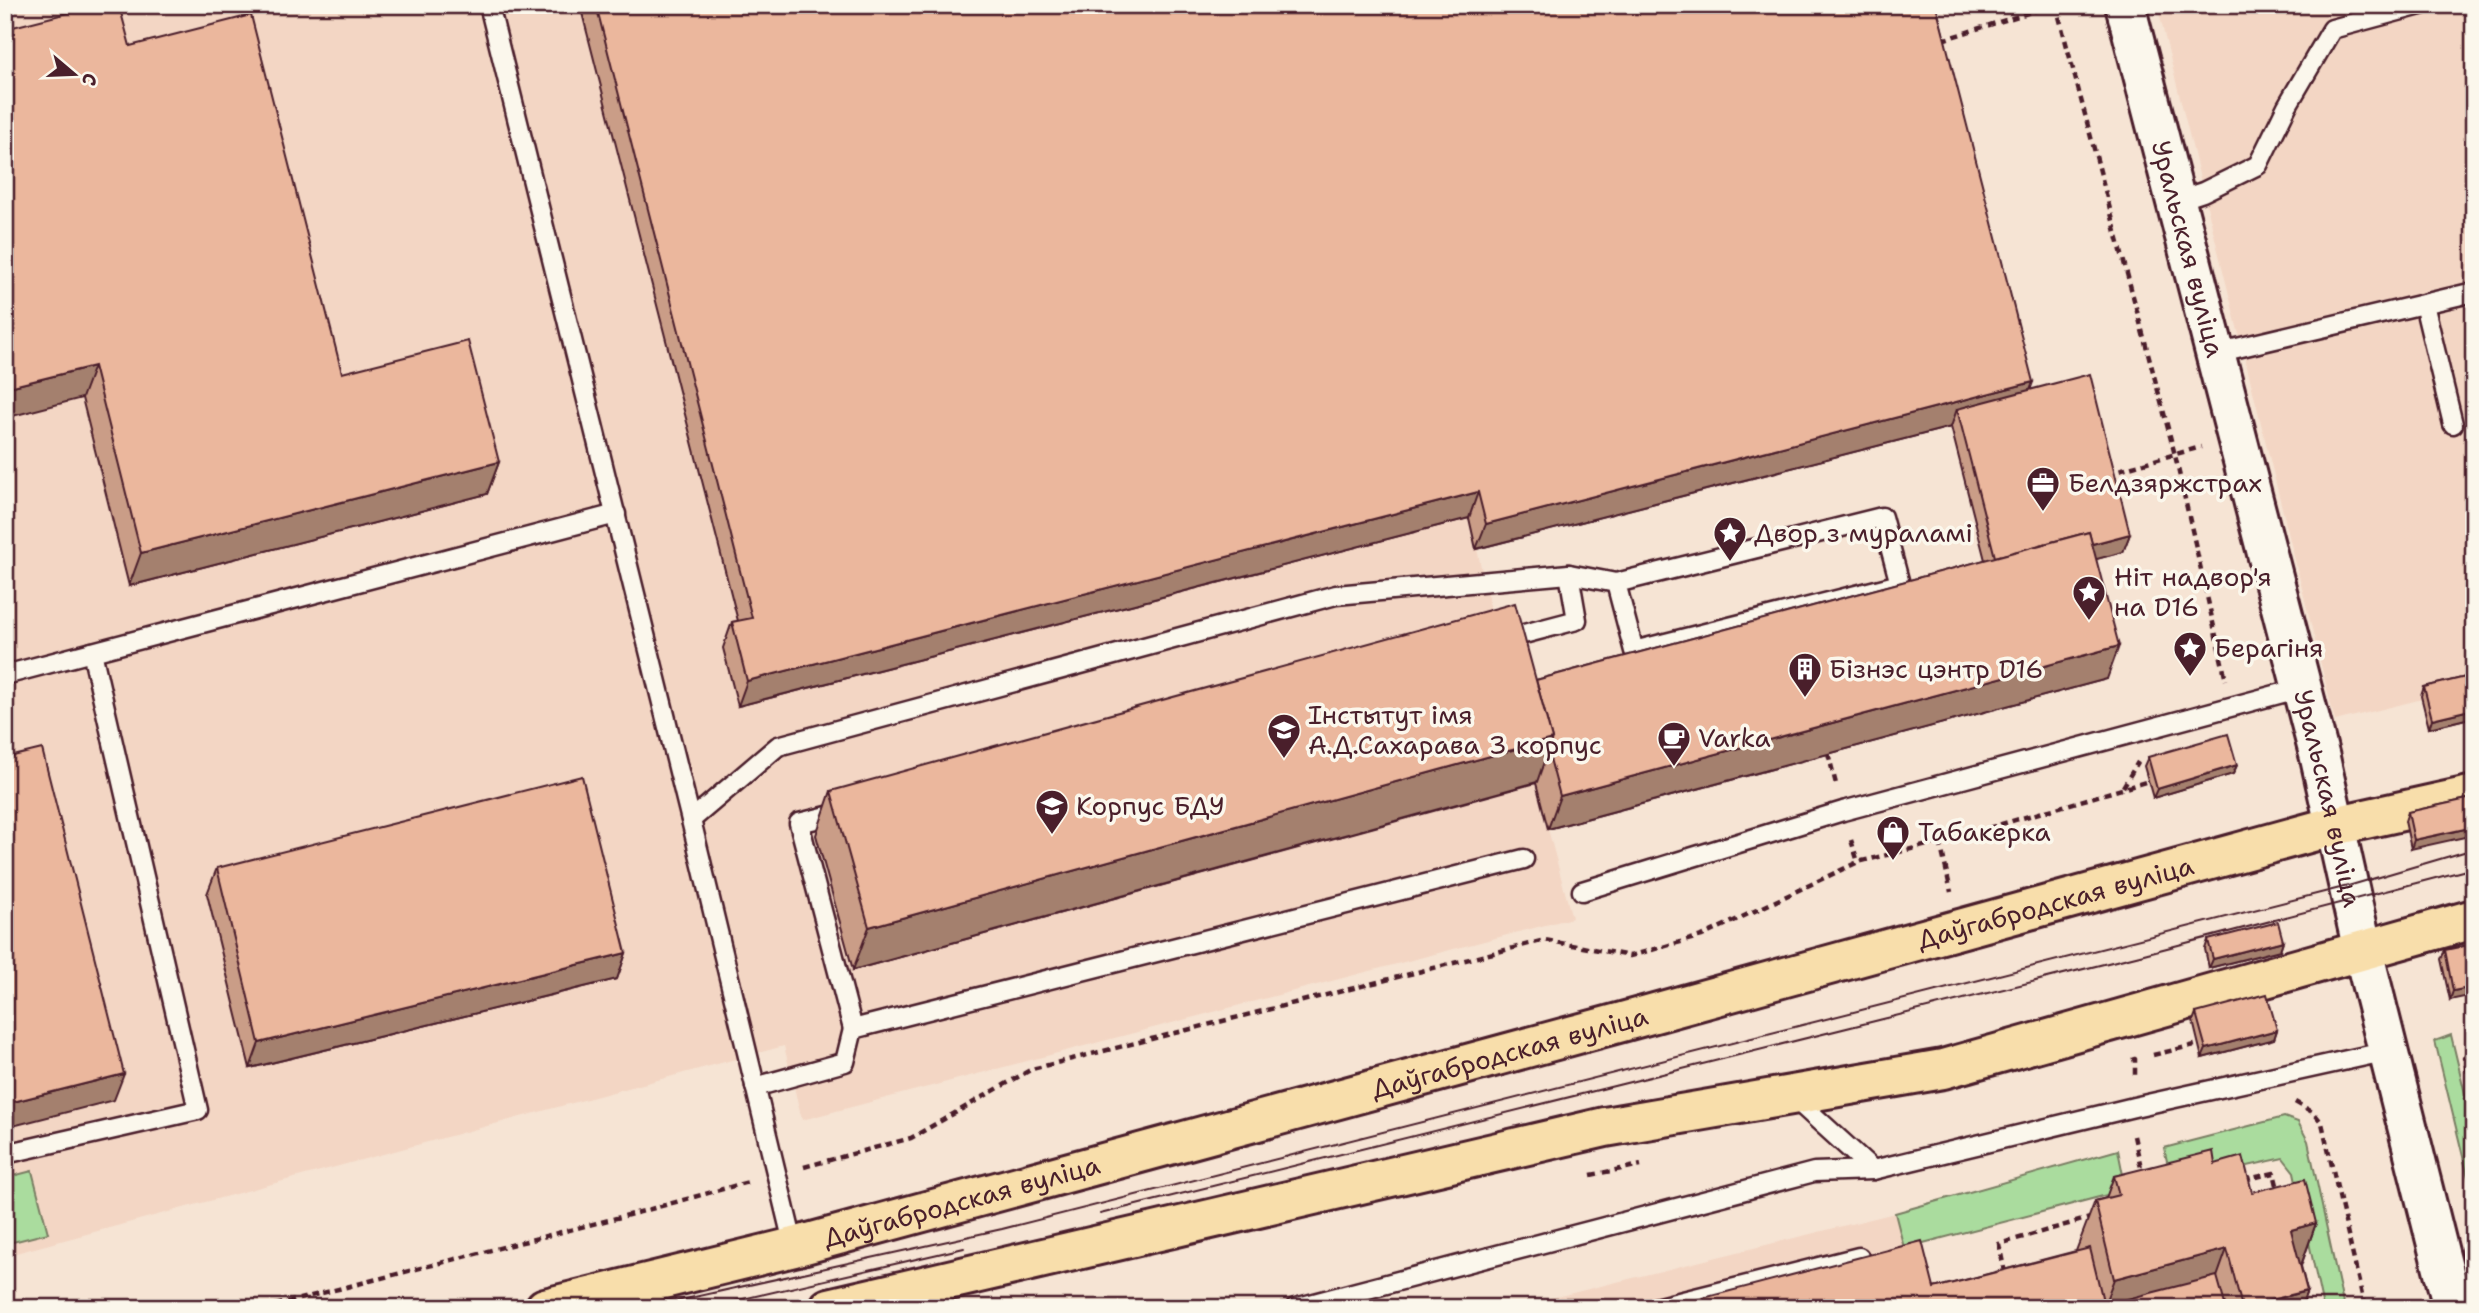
<svg xmlns="http://www.w3.org/2000/svg" width="2479" height="1313" font-family="'Shantell Sans',sans-serif">
<rect width="100%" height="100%" fill="#f6e4d4"/>
<filter id="ink" filterUnits="userSpaceOnUse"><feTurbulence type="fractalNoise" baseFrequency=".0143" numOctaves="2"/><feDisplacementMap in="SourceGraphic" scale="14" xChannelSelector="R" yChannelSelector="G"/><feConvolveMatrix kernelMatrix="1 2 1 2 8 2 1 2 1" color-interpolation-filters="sRGB"/></filter>
<g filter="url(#ink)">
<g fill="#f3d6c4">
<path d="M5 5H1921L2024 408 1477 549 1499 647 1572 918 802 1120 784 1046 5 1256Z"/>
<path d="M2157 5H2474V686L2335 721Z"/>
<path d="M1895 1213 1919 1308H1512Z"/>
</g>
<g fill="#aadc9e" stroke="#7a7e64" stroke-width="2">
<path d="M2451 1035 2474 1131V1202L2435 1041Z"/>
<path d="M2284 1117 2298 1122 2308 1141 2344 1308H2323L2294 1172 2283 1158 2172 1183 2164 1148Z"/>
<path d="M2118 1150 2126 1190 1904 1248 1895 1213Z"/>
<path d="M32 1171 48 1233 5 1244V1178Z"/>
</g>
<g fill="none" stroke-linecap="round" stroke-linejoin="round">
<defs>
<g id="lane">
<path d="M489 5 691 820 794 1247"/>
<path d="M2176 201 2203 192 2258 165 2287 106 2332 29 2421 5"/>
<path d="M2424 304 2453 424"/>
<path d="M2216 353 2474 292"/>
<path d="M1501 640 1577 620 1569 574"/>
<path d="M5 675 616 514"/>
<path d="M844 812 799 823 853 1029"/>
<path d="M691 820 778 746 1336 595 1569 574 1616 583 1634 651 1900 584 1882 517 1616 583"/>
<path d="M1582 891 1843 811 2301 688"/>
<path d="M755 1087 845 1062 853 1029 1524 859"/>
<path d="M1793 1097 1873 1170"/>
<path d="M5 1154 198 1110 92 652"/>
<path d="M1295 1308 1814 1172 1873 1170 2134 1107 2388 1051"/>
<path d="M1655 1308 1859 1257"/>
</g>
<g id="secondary">
<path id="s1" d="M2125 5 2320 758 2363 951 2453 1308"/>
</g>
<g id="primary">
<path id="s2" d="M545 1308 794 1247 1622 1022 2334 826 2474 795"/>
<path d="M829 1308 1605 1127 1943 1069 2474 919"/>
</g>
</defs>
<use href="#lane" stroke="#4a1f2b" stroke-width="23"/>
<use href="#secondary" stroke="#4a1f2b" stroke-width="44"/>
<use href="#primary" stroke="#4a1f2b" stroke-width="44"/>
<g stroke="#4a1f2b" stroke-width="4.5" stroke-dasharray="7 5" stroke-linecap="butt">
<path d="M2056 5 2175 455 2226 680"/>
<path d="M1942 40 2053 5"/>
<path d="M2108 473 2201 447"/>
<path d="M1828 753 1836 784"/>
<path d="M2123 787 2138 762"/>
<path d="M1851 840 1858 862"/>
<path d="M1940 842 1951 892"/>
<path d="M2474 1044 2464 1058 2474 1097"/>
<path d="M2153 1055 2199 1044"/>
<path d="M2132 1060 2135 1059V1078"/>
<path d="M2295 1102 2314 1113 2322 1123 2365 1308"/>
<path d="M2134 1136 2142 1172"/>
<path d="M804 1167 911 1138 1032 1069 1545 940 1630 956 1702 936 1858 862 1940 842 2149 781"/>
<path d="M1591 1175 1641 1165"/>
<path d="M2244 1180 2274 1173 2278 1189"/>
<path d="M2005 1273 1999 1244 2093 1217"/>
<path d="M2302 1296 2305 1308"/>
<path d="M264 1308 640 1212 748 1182"/>
</g>
<use href="#lane" stroke="#fbf7ec" stroke-width="18"/>
<use href="#secondary" stroke="#fbf7ec" stroke-width="38"/>
<use href="#primary" stroke="#f8deab" stroke-width="38"/>
<g stroke="#4a1f2b" stroke-width="2">
<path d="M1100 1214 2140 955 2474 868"/>
<path d="M645 1308 1002 1229 2348 886 2474 849"/>
<path d="M704 1308 964 1248"/>
</g>
</g>
<g fill="#ca9d87" stroke="#4a1f2b" stroke-width="2">
<path d="M580 5H1936L2030 390 2130 534 2123 552 2096 559 2107 679 1548 829 1536 783 853 970 816 835 831 791 1536 680 1985 560 1951 427 1476 549 1469 518 738 706 723 648 732 622 738 621Z"/>
<path d="M130 46 342 373 499 462 487 494 129 586 82 398Z"/>
<path d="M2474 675V717L2429 728 2421 696 2424 687Z"/>
<path d="M2148 757 2237 765 2233 774 2153 798 2144 766Z"/>
<path d="M2472 798 2411 849 2405 821 2408 812Z"/>
<path d="M217 868 626 953 617 979 250 1068 207 894Z"/>
<path d="M2208 940 2283 941 2280 950 2209 968 2205 949Z"/>
<path d="M2474 944 2450 1000 2441 959 2445 950Z"/>
<path d="M2196 1013 2277 1030 2274 1039 2202 1058 2193 1021Z"/>
<path d="M2215 1164 2252 1192 2316 1223 2301 1266 2307 1291 2300 1308H1665L1934 1288 2076 1251 2095 1201 2106 1198 2114 1176Z"/>
</g>
<g fill="#a4806e" stroke="#4a1f2b" stroke-width="2">
<path d="M94 366 82 398 5 418V388Z"/>
<path d="M2033 382 2024 408 1957 409 1951 427 1476 549 1486 524Z"/>
<path d="M499 462 487 494 129 586 141 553Z"/>
<path d="M1478 492 1469 518 738 706 747 681Z"/>
<path d="M2130 534 2123 552 1992 587 1998 569Z"/>
<path d="M2119 646 2107 679 1548 829 1560 796Z"/>
<path d="M2474 709V717L2429 728 2432 719Z"/>
<path d="M1552 739 1537 782 853 970 869 927Z"/>
<path d="M2237 765 2233 774 2153 798 2157 789Z"/>
<path d="M2474 827V835L2411 849 2414 840Z"/>
<path d="M2283 941 2280 950 2209 968 2213 959Z"/>
<path d="M626 953 617 979 250 1068 259 1043Z"/>
<path d="M2474 987V995L2450 1000 2453 991Z"/>
<path d="M2277 1030 2274 1039 2202 1058 2206 1049Z"/>
<path d="M124 1074 114 1100 5 1128V1104Z"/>
<path d="M2316 1223 2295 1282 2291 1230Z"/>
<path d="M2227 1249 2206 1308H2103L2114 1279Z"/>
<path d="M2307 1291 2300 1308H2242Z"/>
</g>
<g fill="#ebb79d" stroke="#4a1f2b" stroke-width="2">
<path d="M99 5H119L130 46 251 15 342 373 468 341 499 462 141 553 94 366 5 388V29Z"/>
<path d="M596 5H1936L2033 382 1486 524 1478 492 747 681 732 622 752 618Z"/>
<path d="M2090 374 2130 534 2092 544 2089 532 1995 557 1957 409Z"/>
<path d="M2089 532 2119 646 1560 796 1548 751 1552 739 1536 680Z"/>
<path d="M1515 603 1552 739 869 927 831 791Z"/>
<path d="M2474 675V709L2432 719 2424 687Z"/>
<path d="M2228 734 2237 765 2157 789 2148 757Z"/>
<path d="M42 749 124 1074 5 1104V758Z"/>
<path d="M582 776 626 953 259 1043 217 868Z"/>
<path d="M2472 798 2474 807V827L2414 840 2408 812Z"/>
<path d="M2278 922 2283 941 2213 959 2208 940Z"/>
<path d="M2474 944V987L2453 991 2445 950Z"/>
<path d="M2267 994 2277 1030 2206 1049 2196 1013Z"/>
<path d="M2213 1151 2215 1164 2243 1156 2252 1192 2305 1179 2316 1223 2291 1230 2307 1291 2242 1307 2227 1249 2114 1279 2095 1201 2119 1195 2114 1176Z"/>
<path d="M1922 1241 1934 1288 2090 1248 2104 1305 2217 1276 2226 1308H1665Z"/>
</g>
</g>
<defs>
<symbol id="office-pin" viewBox="-11 -11 22 30"><path d="M0 17L-7.5 6A9.5 9.5 0 1 1 7.5 6Z" fill="#4a1f2b" stroke="#fbf7ec"/><path d="M-6-3h4V-5.5h4V-3h4V5H-6ZM-1-4.5V-3h2v-1.5ZM-6 0V1H6V0Z" fill="#fff"/></symbol>
<symbol id="sight-pin" viewBox="-11 -11 22 30"><path d="M0 17L-7.5 6A9.5 9.5 0 1 1 7.5 6Z" fill="#4a1f2b" stroke="#fbf7ec"/><path d="M0-6L1.8-2.2L6-1.7L2.9 1.2L3.7 5.4L0 3.3L-3.7 5.4L-2.9 1.2L-6-1.7L-1.8-2.2Z" fill="#fff"/></symbol>
<symbol id="building-pin" viewBox="-11 -11 22 30"><path d="M0 17L-7.5 6A9.5 9.5 0 1 1 7.5 6Z" fill="#4a1f2b" stroke="#fbf7ec"/><path d="M-4-6H4V6H1V3H-1V6H-4ZM-2.5-4.3h1.7v1.8h-1.7ZM.8-4.3h1.7v1.8H.8ZM-2.5-1h1.7V.8h-1.7ZM.8-1h1.7V.8H.8Z" fill="#fff"/></symbol>
<symbol id="university-pin" viewBox="-11 -11 22 30"><path d="M0 17L-7.5 6A9.5 9.5 0 1 1 7.5 6Z" fill="#4a1f2b" stroke="#fbf7ec"/><path d="M0-5L7-2L0 1L-7-2ZM-4 1L0 2.5L4 1V4Q0 6-4 4Z" fill="#fff"/></symbol>
<symbol id="cafe-pin" viewBox="-11 -11 22 30"><path d="M0 17L-7.5 6A9.5 9.5 0 1 1 7.5 6Z" fill="#4a1f2b" stroke="#fbf7ec"/><path d="M-5.5-4.5H6V0H3Q3 3.5 0 3.5H-2.5Q-5.5 3.5-5.5 0ZM3-3.2v2h1.7v-2ZM-6 4.5H4V6H-6Z" fill="#fff"/></symbol>
<symbol id="shop-pin" viewBox="-11 -11 22 30"><path d="M0 17L-7.5 6A9.5 9.5 0 1 1 7.5 6Z" fill="#4a1f2b" stroke="#fbf7ec"/><path d="M-5-2.5h2.3a2.7 3.5 0 0 1 5.4 0H5L5.5 6h-11ZM-1.5-2.5h3a1.5 2.3 0 0 0-3 0Z" fill="#fff"/></symbol>
</defs>
<g fill-rule="evenodd">
<use href="#office-pin" x="2024" y="464" width="38" height="52"/>
<use href="#sight-pin" x="1711" y="514" width="38" height="52"/>
<use href="#sight-pin" x="2070" y="573" width="38" height="52"/>
<use href="#sight-pin" x="2171" y="629" width="38" height="52"/>
<use href="#building-pin" x="1786" y="650" width="38" height="52"/>
<use href="#university-pin" x="1265" y="711" width="38" height="52"/>
<use href="#cafe-pin" x="1655" y="719" width="38" height="52"/>
<use href="#university-pin" x="1033" y="787" width="38" height="52"/>
<use href="#shop-pin" x="1874" y="813" width="38" height="52"/>
</g>
<g text-anchor="middle" stroke-width="7" stroke-linejoin="round" paint-order="stroke">
<g font-size="26" fill="#4a1f2b" stroke="#fbf7ec">
<text dy="9" stroke="none"><textPath href="#s1" startOffset="252">Уральская вуліца</textPath></text>
<text dy="9" stroke="none"><textPath href="#s1" startOffset="819">Уральская вуліца</textPath></text>
<text dy="9" stroke="none"><textPath href="#s2" startOffset="1564">Даўгабродская вуліца</textPath></text>
<text dy="9" stroke="none"><textPath href="#s2" startOffset="998">Даўгабродская вуліца</textPath></text>
<text dy="9" stroke="none"><textPath href="#s2" startOffset="430">Даўгабродская вуліца</textPath></text>
</g>
<g font-size="26" fill="#4a1f2b" stroke="#fbf7ec" text-anchor="start">
<text x="2068" y="492">Белдзяржстрах</text>
<text x="1754" y="542">Двор з мураламі</text>
<text x="2114" y="586">Ніт надвор'я<tspan x="2114" dy="30">на D16</tspan></text>
<text x="2214" y="657">Берагіня</text>
<text x="1829" y="678">Бізнэс цэнтр D16</text>
<text x="1308" y="724">Інстытут імя<tspan x="1308" dy="30">А.Д.Сахарава 3 корпус</tspan></text>
<text x="1698" y="747">Varka</text>
<text x="1076" y="815">Корпус БДУ</text>
<text x="1918" y="841">Табакерка</text>
</g>
</g>
<rect width="2479" height="1313" fill="none" stroke="#fbf7ec" stroke-width="28"/>
<rect x="14" y="14" width="2451" height="1285" fill="none" stroke="#4a1f2b" stroke-width="2.5" filter="url(#ink)"/>
<g transform="translate(74 74) rotate(109)" stroke="#fbf7ec" stroke-width="5" paint-order="stroke">
<path d="M0-5L12 26L0 18L-12 26Z" fill="#4a1f2b"/>
<text y="-10" font-size="19" font-weight="bold" text-anchor="middle" fill="#4a1f2b">С</text>
</g>
</svg>
